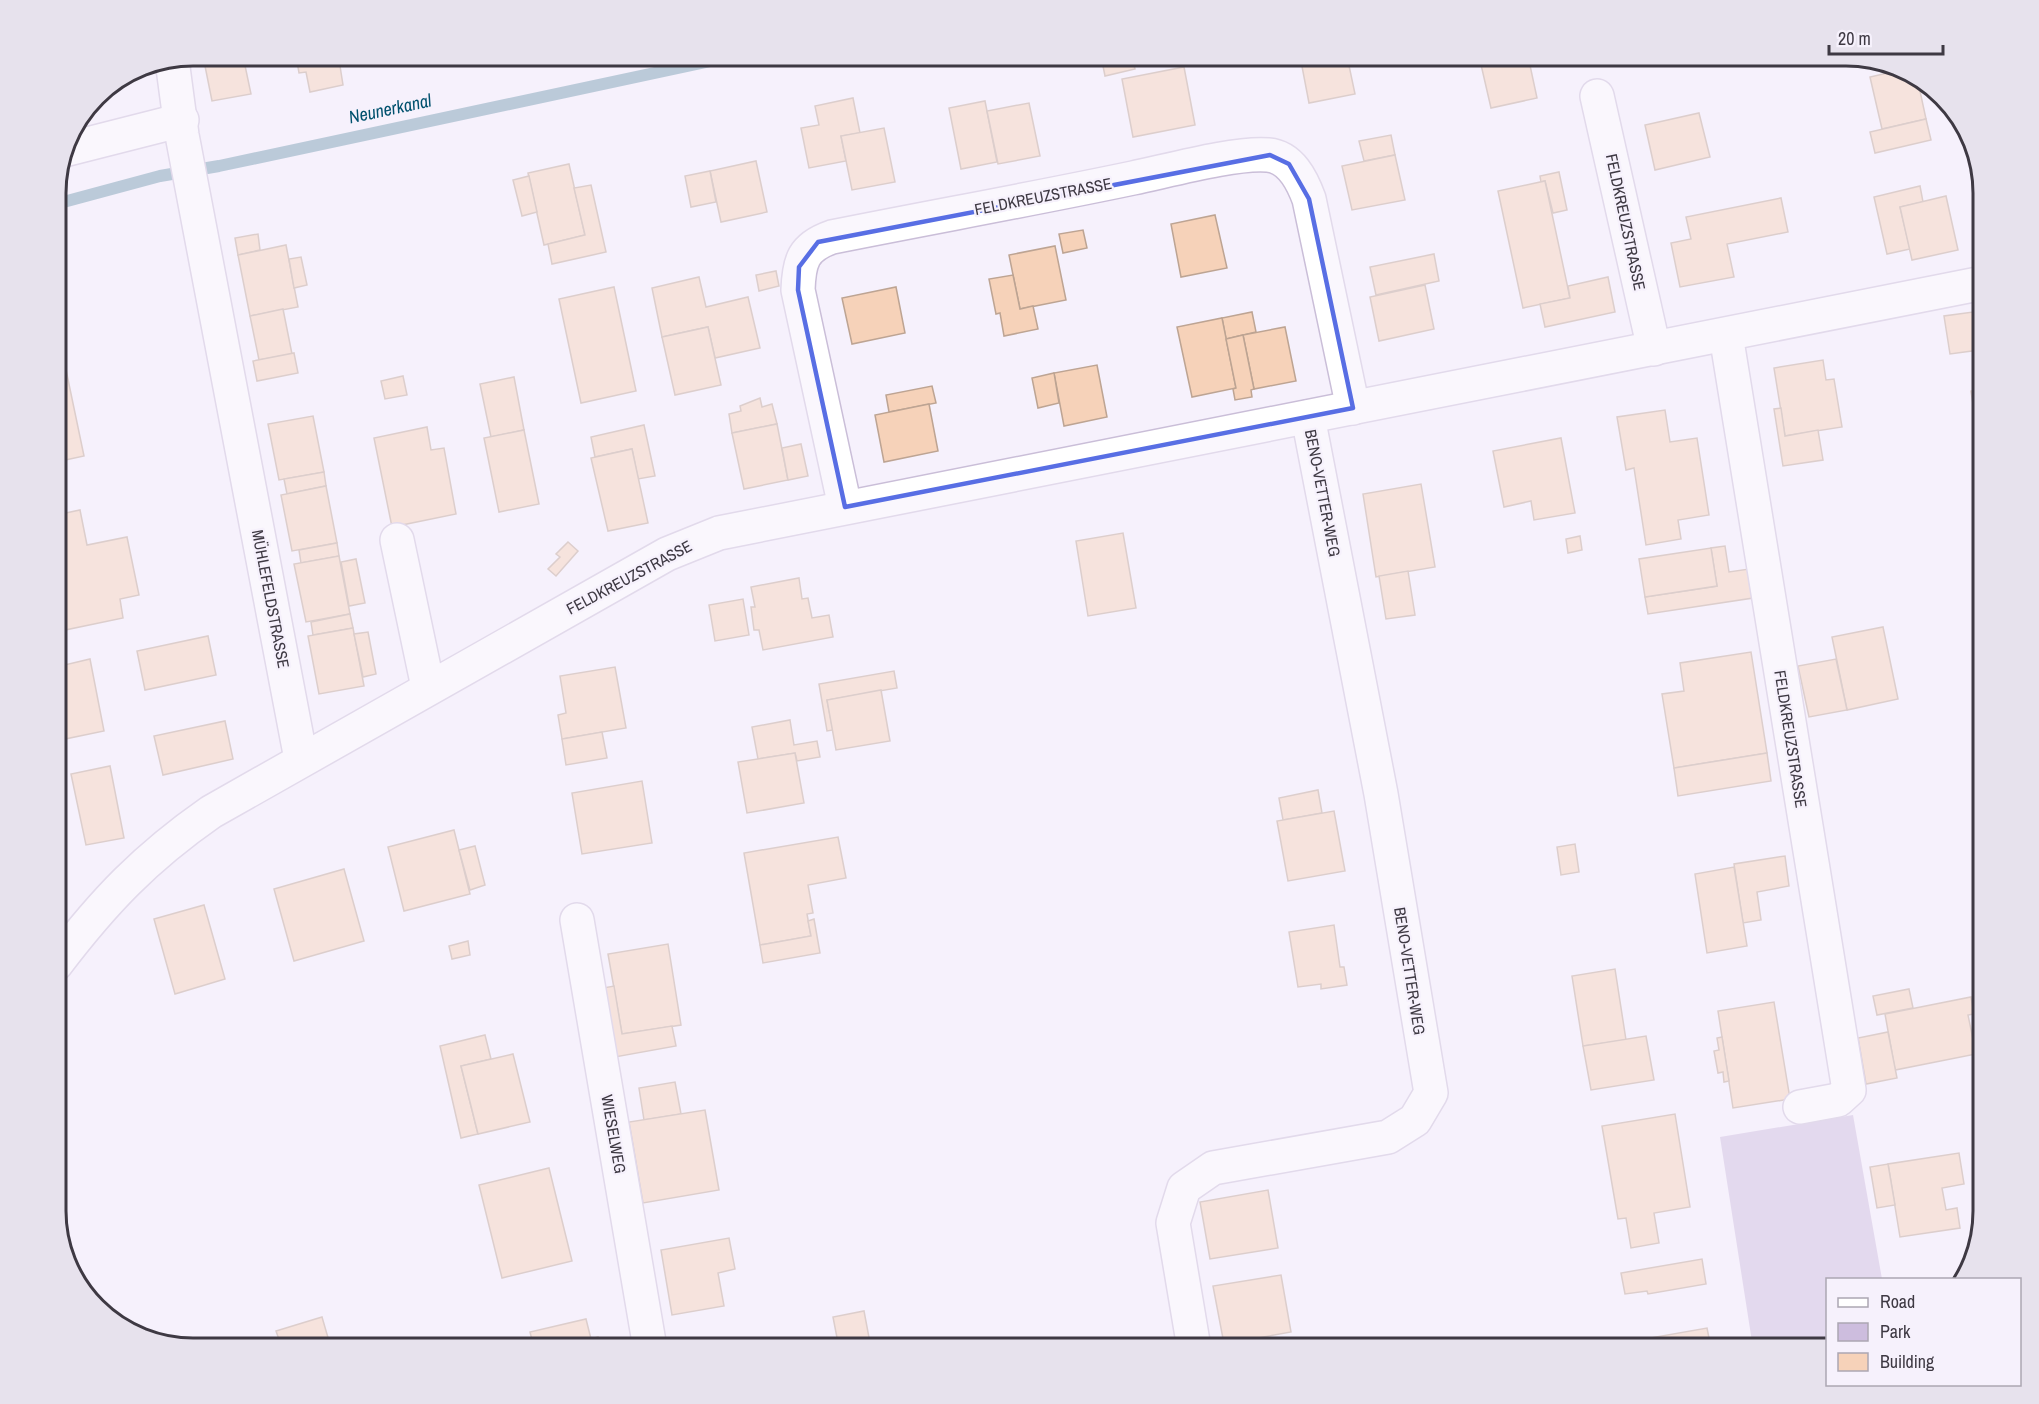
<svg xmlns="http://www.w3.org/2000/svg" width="2039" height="1404" font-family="'Archivo Narrow',sans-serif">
<rect width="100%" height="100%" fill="#f6f1fc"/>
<path fill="#cdbdde" d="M1853 1115 1882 1279 1828 1280 1827 1348H1753L1720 1137Z"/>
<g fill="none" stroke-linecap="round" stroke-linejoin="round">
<path stroke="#749cb0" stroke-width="12" d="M56 204 160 176 219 166 734 56"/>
</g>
<g fill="#f6d2b9" stroke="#bda493" stroke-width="1.5">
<path d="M203 56H243L251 94 212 101Z"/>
<path d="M296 56H345L347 65 340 66 343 85 310 92 306 72 299 73Z"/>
<path d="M1101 56H1132L1135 69 1105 76Z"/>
<path d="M1300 56H1347L1355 94 1309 103Z"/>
<path d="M1479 56H1528L1537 98 1491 108Z"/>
<path d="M1184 67 1195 125 1133 137 1122 79Z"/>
<path d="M1896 71 1917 77 1926 119 1882 129 1870 77Z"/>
<path d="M853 98 860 133 841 136 846 161 809 168 801 128 819 125 815 106Z"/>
<path d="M985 101 997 162 961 169 949 108Z"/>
<path d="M1029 103 1040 156 998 164 987 111Z"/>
<path d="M1699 113 1710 157 1655 170 1645 125Z"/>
<path d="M1926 119 1931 140 1875 153 1870 132Z"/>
<path d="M884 128 895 182 852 190 841 136Z"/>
<path d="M1391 135 1395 155 1364 161 1359 141Z"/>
<path d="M1395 155 1405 200 1352 210 1342 166Z"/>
<path d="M756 161 767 212 721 222 710 171Z"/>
<path d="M569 164 585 235 544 245 528 173Z"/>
<path d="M710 171 716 202 691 207 685 176Z"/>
<path d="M1559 172 1567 210 1553 213 1545 181 1541 182 1540 176Z"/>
<path d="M529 176 537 212 522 216 513 180Z"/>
<path d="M1545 181 1570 298 1523 308 1498 191Z"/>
<path d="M591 185 606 252 552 264 548 244 585 235 574 188Z"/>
<path d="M1920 186 1923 202 1900 207 1910 249 1887 254 1874 197Z"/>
<path d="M1946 196 1958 250 1912 260 1900 207Z"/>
<path d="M1781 198 1788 232 1727 244 1734 277 1680 287 1671 243 1691 239 1686 217Z"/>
<path d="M1215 215 1227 268 1181 277 1171 224Z"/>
<path d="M1083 230 1087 248 1063 253 1059 234Z"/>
<path d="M258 234 260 250 238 255 235 238Z"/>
<path d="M286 245 298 307 250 316 238 255Z"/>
<path d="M1055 246 1066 300 1020 309 1009 255Z"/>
<path d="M1434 254 1439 281 1376 295 1370 267Z"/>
<path d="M301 257 307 285 294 288 289 259Z"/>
<path d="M776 271 779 286 759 291 756 275Z"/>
<path d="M1013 275 1020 309 1033 306 1038 329 1004 336 1000 313 996 314 989 279Z"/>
<path d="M699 277 706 307 748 297 760 348 715 358 708 327 662 337 652 288Z"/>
<path d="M1608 277 1615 312 1545 327 1540 304 1570 298 1568 286Z"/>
<path d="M1425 285 1434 329 1379 341 1370 297Z"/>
<path d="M614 287 636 391 581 403 559 299Z"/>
<path d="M896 287 905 333 852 344 842 298Z"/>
<path d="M283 309 292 354 259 360 250 316Z"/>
<path d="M1252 312 1256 332 1226 339 1222 318Z"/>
<path d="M1973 312 1979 350 1950 354 1944 316Z"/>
<path d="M1222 318 1236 388 1192 397 1177 327Z"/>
<path d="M56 322 84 456 56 462Z"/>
<path d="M708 327 721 385 675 395 662 337Z"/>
<path d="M1285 327 1296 381 1254 389 1243 335Z"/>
<path d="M1243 335 1254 389 1251 390 1252 397 1235 400 1233 389 1236 388 1226 339Z"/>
<path d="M294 353 298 373 257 381 253 361Z"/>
<path d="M1823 360 1826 380 1834 379 1842 427 1785 436 1774 368Z"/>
<path d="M1097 365 1107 417 1064 426 1054 373Z"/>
<path d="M1054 373 1059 403 1038 408 1032 378Z"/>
<path d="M403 376 407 395 385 399 381 381Z"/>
<path d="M514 377 524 430 491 437 480 384Z"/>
<path d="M932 386 936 403 889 412 886 395Z"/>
<path d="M1983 389V470L1971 391Z"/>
<path d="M760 398 762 407 772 404 777 424 732 433 729 414 741 411 740 406Z"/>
<path d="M929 404 938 451 884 462 875 415Z"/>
<path d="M1781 408 1785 436 1818 430 1823 460 1783 466 1774 409Z"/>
<path d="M1665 410 1670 442 1697 438 1709 515 1678 520 1681 539 1646 545 1634 468 1626 470 1617 417Z"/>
<path d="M313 416 324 472 279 480 268 424Z"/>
<path d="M777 424 788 480 744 489 732 433Z"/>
<path d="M644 425 655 476 638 479 632 449 595 457 591 437Z"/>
<path d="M427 427 431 450 444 448 456 514 392 527 374 438Z"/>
<path d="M524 430 539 504 499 512 484 438Z"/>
<path d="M1561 438 1575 513 1534 520 1531 501 1504 507 1493 451Z"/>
<path d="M801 444 808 476 788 480 782 448Z"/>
<path d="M632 449 648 523 608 531 591 458Z"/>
<path d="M324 472 326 486 287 494 284 479Z"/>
<path d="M1421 484 1435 567 1376 577 1363 494Z"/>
<path d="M326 486 337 543 292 551 281 495Z"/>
<path d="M80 510 87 545 127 537 139 595 120 599 123 618 65 630 56 583V515Z"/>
<path d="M1123 533 1136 608 1088 616 1076 541Z"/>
<path d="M1580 536 1582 550 1568 553 1566 539Z"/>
<path d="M568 542 578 551 556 576 548 569 560 557 556 554Z"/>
<path d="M337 543 339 556 301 563 299 550Z"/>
<path d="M1725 546 1729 572 1749 569 1753 598 1648 614 1645 597 1717 586 1711 548Z"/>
<path d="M1711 548 1717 586 1645 597 1639 559Z"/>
<path d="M339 556 350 614 306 622 294 564Z"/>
<path d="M356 559 365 603 349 606 341 562Z"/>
<path d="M1408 571 1415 615 1386 619 1379 576Z"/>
<path d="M799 578 802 599 808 598 812 618 829 615 833 637 763 650 759 630H754L751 607H755L751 587Z"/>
<path d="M743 599 749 635 715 641 709 605Z"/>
<path d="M350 614 353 628 313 635 311 622Z"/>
<path d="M1883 627 1898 699 1847 710 1832 637Z"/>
<path d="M353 628 364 686 319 694 308 636Z"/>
<path d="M368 632 376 674 363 677 354 634Z"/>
<path d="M208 636 216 675 145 690 137 651Z"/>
<path d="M1751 652 1767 753 1674 768 1662 694 1684 691 1680 663Z"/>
<path d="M90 659 104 731 65 739 56 692V667Z"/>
<path d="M1836 659 1847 710 1809 717 1798 666Z"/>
<path d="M615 667 626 728 562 739 558 715 566 713 560 676Z"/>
<path d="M894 671 897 688 827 700 833 730 827 731 819 684Z"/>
<path d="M881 690 890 741 836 750 827 700Z"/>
<path d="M790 720 794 745 817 741 820 757 797 761 795 753 758 759 752 727Z"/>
<path d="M225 721 233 759 163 775 154 736Z"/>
<path d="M602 732 607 758 566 765 562 739Z"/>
<path d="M795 753 804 803 747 813 738 762Z"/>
<path d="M1767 753 1771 781 1678 796 1674 768Z"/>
<path d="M110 766 124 838 86 845 71 774Z"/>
<path d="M642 781 652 843 582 854 572 793Z"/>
<path d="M1318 790 1322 813 1283 820 1279 798Z"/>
<path d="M1334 811 1345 871 1288 881 1277 821Z"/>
<path d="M454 830 470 894 404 911 388 847Z"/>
<path d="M838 837 846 878 808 885 813 913 807 914 811 936 760 945 744 853Z"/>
<path d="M1575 844 1579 872 1561 875 1557 847Z"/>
<path d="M475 846 485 885 470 890 459 850Z"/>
<path d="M1785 856 1789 886 1757 892 1761 920 1743 923 1734 864Z"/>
<path d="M1734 867 1747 946 1707 953 1695 874Z"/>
<path d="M344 869 364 941 294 961 274 889Z"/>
<path d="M204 905 225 979 175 994 154 919Z"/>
<path d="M814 919 820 953 763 963 760 945 811 936 808 921Z"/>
<path d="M1334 925 1340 967H1344L1347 985 1321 989V984L1298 987 1289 932Z"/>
<path d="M468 941 470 955 452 959 449 946Z"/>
<path d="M668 944 681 1025 622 1034 608 954Z"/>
<path d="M1615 969 1626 1040 1583 1046 1572 976Z"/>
<path d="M614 986 622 1034 672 1026 676 1046 615 1057 603 988Z"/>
<path d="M1909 989 1913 1008 1877 1015 1873 996Z"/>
<path d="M1971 997 1974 1014 1968 1015 1976 1054 1895 1070 1885 1014Z"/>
<path d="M1774 1002 1790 1099 1733 1108 1718 1011Z"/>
<path d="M1888 1032 1897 1078 1866 1084 1858 1038Z"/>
<path d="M485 1035 491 1059 461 1066 478 1134 461 1138 440 1046Z"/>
<path d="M1646 1036 1654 1080 1591 1090 1583 1046Z"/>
<path d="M1722 1037 1729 1081 1724 1082 1723 1072 1718 1073 1714 1051 1719 1050 1717 1038Z"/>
<path d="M513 1054 530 1122 478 1134 461 1066Z"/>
<path d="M675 1082 681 1114 644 1120 639 1088Z"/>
<path d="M705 1110 719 1190 643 1203 629 1122Z"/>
<path d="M1675 1114 1690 1207 1654 1213 1659 1243 1631 1248 1626 1218 1618 1219 1602 1126Z"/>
<path d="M1959 1153 1964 1184 1942 1188 1946 1210 1957 1208 1960 1228 1900 1237 1888 1164Z"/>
<path d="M1888 1164 1895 1205 1877 1208 1870 1167Z"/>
<path d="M549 1168 572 1261 502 1278 479 1185Z"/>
<path d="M1268 1190 1278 1248 1210 1259 1200 1202Z"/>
<path d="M729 1238 735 1269 718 1273 724 1306 672 1315 661 1250Z"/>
<path d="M1702 1259 1706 1284 1648 1294 1647 1291 1625 1294 1621 1273Z"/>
<path d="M1281 1275 1291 1332 1224 1344 1213 1286Z"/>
<path d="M864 1311 871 1348H839L833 1317Z"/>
<path d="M322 1317 331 1348H282L276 1331Z"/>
<path d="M586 1319 591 1339 550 1348H534L530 1332Z"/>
<path d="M1707 1328 1711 1348H1634L1633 1341Z"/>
<path d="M598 1337 601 1348H550L591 1339Z"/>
</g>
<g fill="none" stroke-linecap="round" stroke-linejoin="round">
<defs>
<g id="minor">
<path d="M172 60 182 135 301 759"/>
<path d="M1597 96 1654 349"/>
<path d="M64 150 182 120"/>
<path d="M1726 335 1849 1090 1838 1100 1800 1107"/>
<path d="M845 507 798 290C799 261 803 247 832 237 932 217 1033 199 1133 178 1167 171 1236 152 1268 155 1291 157 1302 180 1309 199L1353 408"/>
<path d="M397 540 428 687"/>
<path d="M577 920 650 1348"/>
<path d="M56 964C104 901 145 858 211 812L667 554 719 533 1983 283"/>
<path d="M1194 1348 1173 1223 1184 1188 1213 1168 1388 1137 1415 1120 1431 1093 1381 794 1308 417"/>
</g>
</defs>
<use href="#minor" stroke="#cabed8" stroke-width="36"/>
<use href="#minor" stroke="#fff" stroke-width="33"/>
</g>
<path d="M0 0H2039V1404H0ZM1270 155 1289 164 1309 199 1353 408 845 507 798 290 799 267 818 242Z" fill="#f6f1fc" fill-opacity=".55" fill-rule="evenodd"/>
<path fill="none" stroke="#586ee4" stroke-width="4.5" stroke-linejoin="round" d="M1270 155 1289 164 1309 199 1353 408 845 507 798 290 799 267 818 242Z"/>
<g text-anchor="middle" stroke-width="4.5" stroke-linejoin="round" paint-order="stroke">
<g font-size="16" fill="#3e3943" stroke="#f6f1fc">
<text transform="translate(1043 196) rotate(-11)" y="6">FELDKREUZSTRASSE</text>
<text transform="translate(1626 222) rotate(78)" y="6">FELDKREUZSTRASSE</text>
<text transform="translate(1323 493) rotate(79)" y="6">BENO-VETTER-WEG</text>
<text transform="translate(629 577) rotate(-28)" y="6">FELDKREUZSTRASSE</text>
<text transform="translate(271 599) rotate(79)" y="6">MÜHLEFELDSTRASSE</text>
<text transform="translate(1791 739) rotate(81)" y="6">FELDKREUZSTRASSE</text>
<text transform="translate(1410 971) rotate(81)" y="6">BENO-VETTER-WEG</text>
<text transform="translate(614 1134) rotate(80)" y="6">WIESELWEG</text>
</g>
<g font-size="18" font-style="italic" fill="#00516e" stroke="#f6f1fc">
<text transform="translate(390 109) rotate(-12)" y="6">Neunerkanal</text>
</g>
</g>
<path d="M0 0H2039V1404H0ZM193 66H1846A127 127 0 0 1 1973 193V1211A127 127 0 0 1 1846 1338H193A127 127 0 0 1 66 1211V193A127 127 0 0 1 193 66Z" fill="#e7e2ed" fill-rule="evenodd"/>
<path fill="none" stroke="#3e3943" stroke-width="3" d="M193 66H1846A127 127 0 0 1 1973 193V1211A127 127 0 0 1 1846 1338H193A127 127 0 0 1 66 1211V193A127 127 0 0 1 193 66Z"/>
<rect x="1826" y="1278" width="195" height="108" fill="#f6f1fc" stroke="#aca7b2" stroke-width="1.5"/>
<rect x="1838" y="1298" width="30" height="9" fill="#ffffff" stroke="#aca7b2" stroke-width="1.5"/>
<text x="1880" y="1308" font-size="18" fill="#3e3943">Road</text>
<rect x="1838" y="1323" width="30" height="18" fill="#cdbdde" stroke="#aca7b2" stroke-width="1.5"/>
<text x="1880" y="1338" font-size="18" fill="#3e3943">Park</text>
<rect x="1838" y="1353" width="30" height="18" fill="#f6d2b9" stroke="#aca7b2" stroke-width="1.5"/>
<text x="1880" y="1368" font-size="18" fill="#3e3943">Building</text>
<path d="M1829 45v9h114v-9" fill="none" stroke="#3e3943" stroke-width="3"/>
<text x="1838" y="45" font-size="18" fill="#3e3943" stroke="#f6f1fc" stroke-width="4.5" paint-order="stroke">20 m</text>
</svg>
